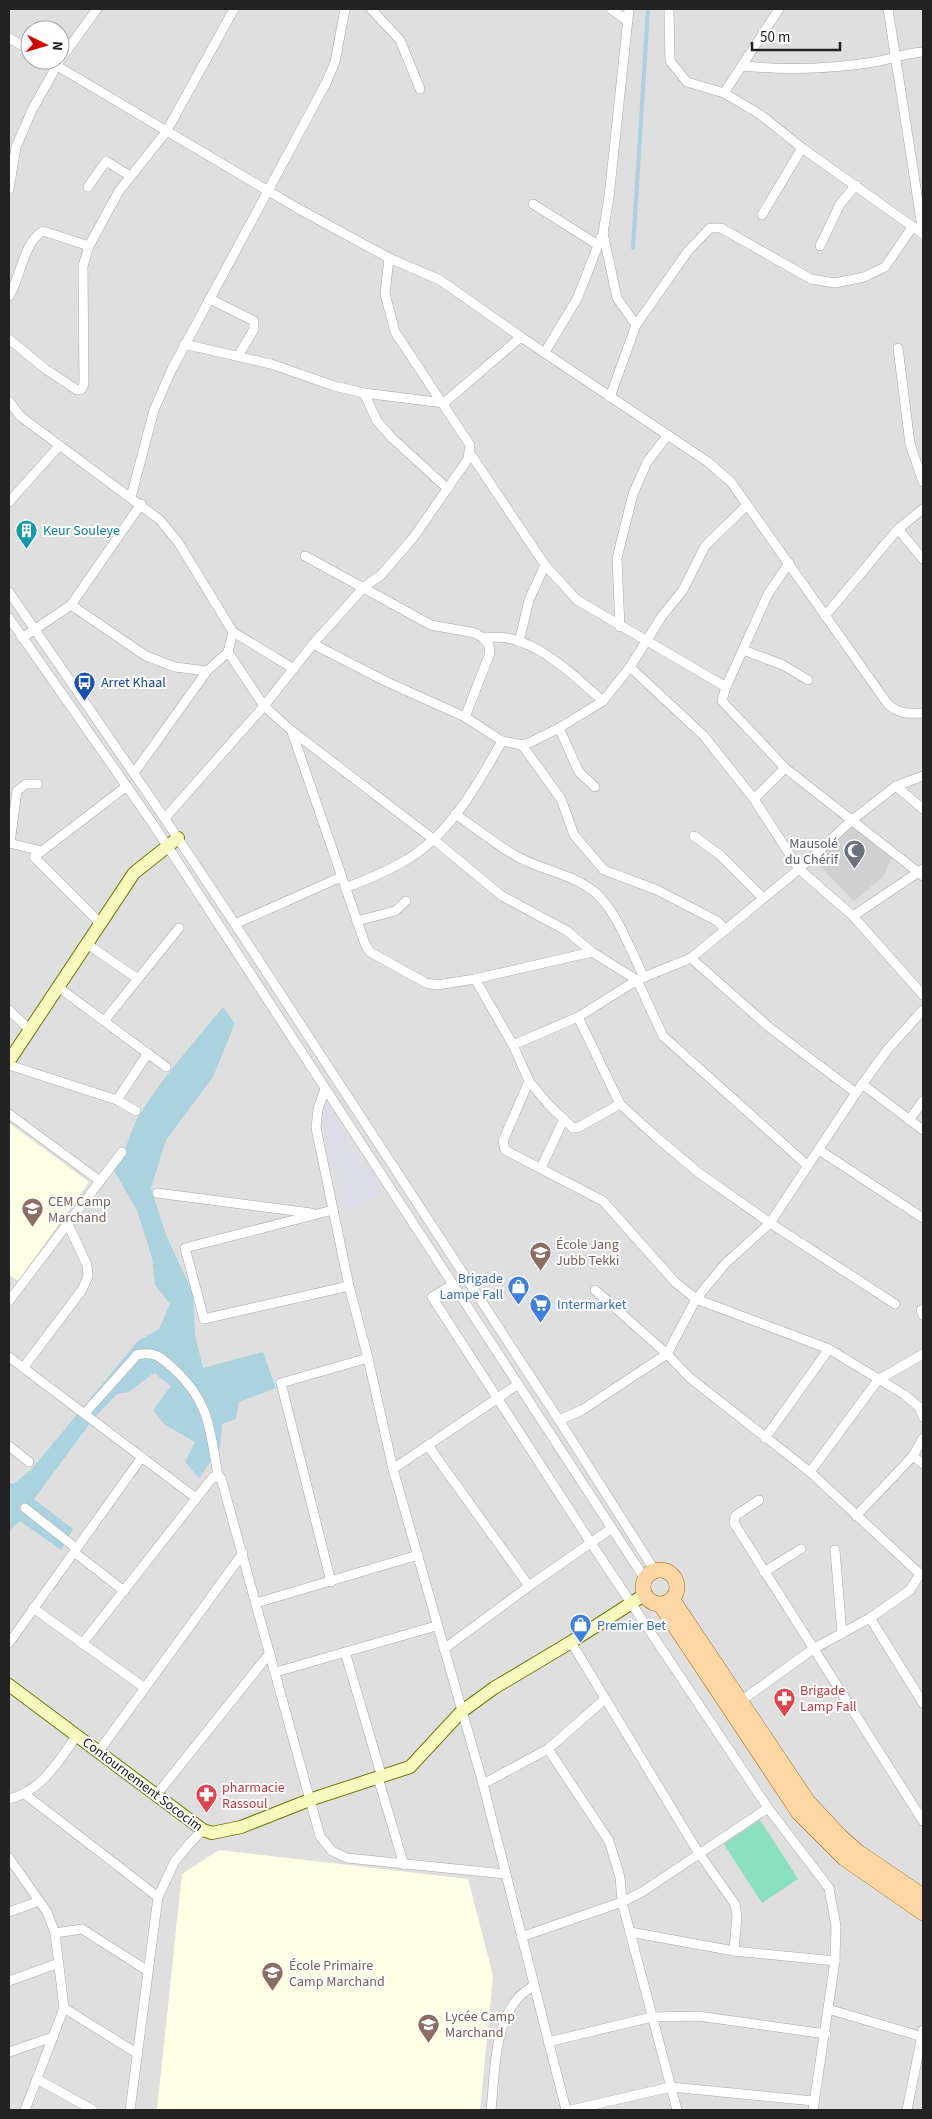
<svg xmlns="http://www.w3.org/2000/svg" width="932" height="2119" font-family="'Source Sans 3',sans-serif">
<rect width="100%" height="100%" fill="#f2efe9"/>
<path fill="#e0dfdf" fill-rule="evenodd" d="M9 9H923V2110H9ZM30 30H60V60H30Z"/>
<g fill="#ffffe5">
<path d="M9 1123 89 1182 18 1281 9 1275Z"/>
<path d="M219 1850 468 1879 493 1976 480 2110H157L182 1874Z"/>
</g>
<path fill="#d0d0d0" d="M850 824 894 853 883 877 854 901 816 862Z"/>
<path fill="#88e0be" d="M760 1820 798 1879 762 1903 724 1844Z"/>
<path fill="#e2e2e2" d="M247 1787H261L260 1807 227 1823 223 1814Z"/>
<path fill="#dddde8" d="M328 1104 361 1166 372 1171 383 1193 344 1212 321 1113 322 1108Z"/>
<path fill="#aad3df" d="M223 1007 235 1023 213 1077 166 1140 151 1188 166 1235 193 1293 195 1334 203 1368 263 1352 276 1388 239 1402 236 1419 222 1424 220 1448 199 1478 185 1462 195 1442 164 1424 153 1410 171 1386 154 1373 129 1392 117 1394 94 1418 34 1499 73 1529 61 1550 20 1521 9 1531V1482L13 1484 31 1470 138 1341 159 1329 170 1304 155 1285 152 1258 137 1210 114 1171C127 1152 128 1136 137 1119 161 1078 194 1043 223 1007Z"/>
<g fill="none" stroke-linecap="round" stroke-linejoin="round">
<path stroke="#aad3df" stroke-width="4" d="M633 248 648 9"/>
<defs>
<g id="street">
<path d="M371 9 400 40 420 89"/>
<path d="M611 9 628 21"/>
<path d="M669 9 670 61 687 82 724 93 761 115 802 148 923 234"/>
<path d="M888 9 923 233"/>
<path d="M9 38 30 50"/>
<path d="M47 60 297 208 389 258 440 280 521 337 708 462 731 482 887 703C898 714 908 714 923 713"/>
<path d="M60 60 97 9"/>
<path d="M743 66C786 70 832 69 874 62 891 59 906 53 923 52"/>
<path d="M724 93 779 9"/>
<path d="M88 187 106 161 130 176"/>
<path d="M9 189 16 147 32 110 60 60"/>
<path d="M533 204 598 245"/>
<path d="M762 215 802 148"/>
<path d="M603 233 617 298 636 325 610 397"/>
<path d="M820 246 840 204 856 185"/>
<path d="M9 296C21 277 23 243 43 231L89 246"/>
<path d="M210 299 254 321V329L238 356"/>
<path d="M636 325 688 251 710 228H721L811 279 835 283 864 277 885 267 913 226"/>
<path d="M9 339 44 368 77 390H81L84 384 83 266 89 246 119 191 166 132 234 9"/>
<path d="M184 344 271 364 334 386 364 393 444 403 521 337"/>
<path d="M898 348 910 444 923 482"/>
<path d="M545 352 577 299 603 233 609 197 629 9"/>
<path d="M364 393 377 421 392 438 448 489"/>
<path d="M9 401 20 416 160 520 178 542 233 632 294 669"/>
<path d="M470 453 545 565 577 600 726 687"/>
<path d="M131 497 154 410 172 369 326 83 335 62 345 9"/>
<path d="M9 502 59 446"/>
<path d="M898 529 923 559"/>
<path d="M305 556 431 625 475 633 483 638 489 645 490 653 465 717"/>
<path d="M789 563 768 594 726 687 722 701 785 768 923 876"/>
<path d="M9 592 161 813 235 924 559 1420 655 1571"/>
<path d="M71 605 146 656 175 667 207 671"/>
<path d="M825 616 898 529 923 509"/>
<path d="M9 618 153 824 645 1579"/>
<path d="M620 627 617 558 633 494 647 462 667 436"/>
<path d="M22 638 71 605 141 504"/>
<path d="M483 638C491 638 500 636 507 638 544 645 575 677 603 701"/>
<path d="M519 642 529 600 545 565"/>
<path d="M313 644 387 682 465 717 502 741 522 745 531 742 559 728 603 701 630 667 662 616 683 590 705 546 746 506"/>
<path d="M743 650 783 665 808 680"/>
<path d="M228 652 264 706 292 731 433 839 502 896 567 931 592 952 637 980 663 1036 808 1166"/>
<path d="M630 667 704 736 754 799 799 869 853 916 923 995"/>
<path d="M559 728 579 772 595 787"/>
<path d="M292 732 365 944 370 952 426 983 437 985 475 979 592 952"/>
<path d="M522 745 561 799 574 835 604 870 657 890 717 921 726 930"/>
<path d="M134 773 207 671 228 652 233 632"/>
<path d="M896 786 923 809"/>
<path d="M754 799 785 768"/>
<path d="M455 814C476 828 496 845 518 857 544 871 574 874 597 894 618 914 631 952 644 977"/>
<path d="M165 818 264 706 313 644 364 587 381 575 413 538 468 459 470 445 395 332 385 294 389 258"/>
<path d="M694 836 720 855 763 898"/>
<path d="M9 843 42 851"/>
<path d="M10 843 17 791 26 784H38"/>
<path d="M345 888C364 881 383 873 401 863 448 838 477 786 502 741"/>
<path d="M853 916 923 869"/>
<path d="M357 921 395 911 406 901"/>
<path d="M101 924 34 857 127 786"/>
<path d="M235 924 341 877"/>
<path d="M87 944 138 979"/>
<path d="M691 958 770 1028 856 1093"/>
<path d="M475 979 513 1045 529 1081 548 1104 573 1128 579 1127 620 1104"/>
<path d="M58 987 166 1067"/>
<path d="M9 1010 30 1030"/>
<path d="M578 1017 620 1104 655 1136 699 1173 770 1223 895 1304"/>
<path d="M104 1021 179 928"/>
<path d="M513 1045 578 1017 637 980 691 958 799 869 852 820 896 786 923 776"/>
<path d="M9 1065 117 1100 136 1111"/>
<path d="M529 1081 503 1141 505 1150 603 1201 675 1282 696 1299 829 1349 905 1395 919 1407 923 1417"/>
<path d="M862 1084 923 1130"/>
<path d="M325 1089 318 1109 316 1128 349 1286 368 1358 393 1469 483 1784 566 2110"/>
<path d="M117 1100 148 1053"/>
<path d="M9 1114 100 1181"/>
<path d="M909 1120 923 1101"/>
<path d="M819 1150 923 1218"/>
<path d="M541 1168 564 1119"/>
<path d="M157 1193 311 1213"/>
<path d="M333 1210 185 1248 204 1319 349 1286"/>
<path d="M452 1285 432 1297 591 1543 768 1808 829 1888 836 1926 835 1961 813 2110"/>
<path d="M595 1290 667 1354 690 1378 810 1472 920 1574 910 1590 870 1618 813 1649 741 1701"/>
<path d="M9 1301 122 1152"/>
<path d="M921 1310 923 1315"/>
<path d="M9 1357 196 1498"/>
<path d="M23 1368 82 1290 88 1276 87 1265 68 1224"/>
<path d="M85 1413 137 1355C155 1351 161 1357 174 1369 210 1402 210 1430 218 1476"/>
<path d="M559 1420 582 1410 667 1354 696 1299 725 1264 770 1223 856 1093 887 1050 923 1010"/>
<path d="M765 1438 829 1349"/>
<path d="M9 1446 29 1462"/>
<path d="M429 1447 529 1586"/>
<path d="M913 1456 923 1464"/>
<path d="M393 1469 517 1385"/>
<path d="M810 1472 878 1380 923 1354"/>
<path d="M759 1500 735 1516 734 1523 923 1821"/>
<path d="M25 1508 76 1548"/>
<path d="M856 1516 913 1456 923 1438"/>
<path d="M835 1550 842 1634"/>
<path d="M74 1552 124 1591"/>
<path d="M764 1572 801 1549"/>
<path d="M331 1582 281 1383 368 1358"/>
<path d="M256 1603 418 1555"/>
<path d="M33 1608 145 1688"/>
<path d="M870 1618 923 1703"/>
<path d="M571 1642 698 1852 735 1904 737 1916 734 1951"/>
<path d="M9 1643 142 1457"/>
<path d="M82 1644 213 1477 221 1478 320 1836 332 1851 347 1858 505 1874"/>
<path d="M444 1649 529 1586 612 1528"/>
<path d="M345 1652 382 1777"/>
<path d="M276 1672 436 1626"/>
<path d="M548 1749 609 1841 620 1877 622 1902 677 2110"/>
<path d="M99 1751 243 1553"/>
<path d="M378 1778 404 1865"/>
<path d="M483 1784 548 1749 605 1699"/>
<path d="M157 1794 270 1653"/>
<path d="M26 1795 158 1897"/>
<path d="M9 1799C43 1790 58 1762 77 1735"/>
<path d="M9 1858 47 1912 55 1933 64 2008 25 2110"/>
<path d="M9 1912 39 1901"/>
<path d="M630 1932 734 1951 835 1961"/>
<path d="M55 1933 82 1929 148 1971"/>
<path d="M521 1937 622 1902 642 1892 768 1808"/>
<path d="M9 1981 59 1963"/>
<path d="M64 2008 138 2054"/>
<path d="M828 2009 923 2037"/>
<path d="M548 2042 652 2017 698 2016 826 2034"/>
<path d="M9 2052 53 2037"/>
<path d="M37 2079 93 2110"/>
<path d="M130 2110 158 1897 175 1861 191 1842 203 1830"/>
<path d="M491 2110C495 2075 493 2025 519 1997 523 1993 529 1989 534 1985"/>
<path d="M571 2110 671 2087 814 2101"/>
<path d="M907 2110 923 2030"/>
</g>
<g id="secondary">
<path d="M9 1061 134 873 178 838"/>
<path d="M9 1685 203 1830 212 1833 241 1827 312 1799 410 1767 461 1712 494 1688 571 1642 644 1595"/>
</g>
<g id="primary">
<circle cx="660" cy="1587" r="17"/>
<path d="M672 1599 808 1802 840 1836 858 1852 923 1896"/>
<path d="M661 1605 799 1813 844 1858 923 1913"/>
</g>
</defs>
<use href="#street" stroke="#a9a9a9" stroke-width="10"/>
<use href="#secondary" stroke="#707d05" stroke-width="14"/>
<use href="#primary" stroke="#a06b00" stroke-width="16"/>
<use href="#street" stroke="#fff" stroke-width="9"/>
<use href="#secondary" stroke="#f7fabf" stroke-width="12"/>
<use href="#primary" stroke="#fcd6a4" stroke-width="15"/>
</g>
<defs>
<symbol id="building-pin" viewBox="-11 -11 22 30"><path d="M0 17L-7.5 6A9.5 9.5 0 1 1 7.5 6Z" fill="#0f9aa8" stroke="#fff"/><path d="M-4-6H4V6H1V3H-1V6H-4ZM-2.5-4.3h1.7v1.8h-1.7ZM.8-4.3h1.7v1.8H.8ZM-2.5-1h1.7V.8h-1.7ZM.8-1h1.7V.8H.8Z" fill="#fff"/></symbol>
<symbol id="bus-pin" viewBox="-11 -11 22 30"><path d="M0 17L-7.5 6A9.5 9.5 0 1 1 7.5 6Z" fill="#1a4fb4" stroke="#fff"/><path d="M-5-6H5V4H4V6H2V4H-2V6H-4V4H-5ZM-3.5-4V0h7V-4ZM-3.5 1.2v1.5H-2V1.2ZM2 1.2v1.5H3.5V1.2Z" fill="#fff"/></symbol>
<symbol id="mosque-pin" viewBox="-11 -11 22 30"><path d="M0 17L-7.5 6A9.5 9.5 0 1 1 7.5 6Z" fill="#6b7280" stroke="#fff"/><path d="M3.5-4.9A6 6 0 1 0 3.5 4.9A5 5 0 1 1 3.5-4.9Z" fill="#fff"/></symbol>
<symbol id="school-pin" viewBox="-11 -11 22 30"><path d="M0 17L-7.5 6A9.5 9.5 0 1 1 7.5 6Z" fill="#8d6e63" stroke="#fff"/><path d="M0-5L7-2L0 1L-7-2ZM-4 1L0 2.5L4 1V4Q0 6-4 4Z" fill="#fff"/></symbol>
<symbol id="shop-pin" viewBox="-11 -11 22 30"><path d="M0 17L-7.5 6A9.5 9.5 0 1 1 7.5 6Z" fill="#3f7fe0" stroke="#fff"/><path d="M-5-2.5h2.3a2.7 3.5 0 0 1 5.4 0H5L5.5 6h-11ZM-1.5-2.5h3a1.5 2.3 0 0 0-3 0Z" fill="#fff"/></symbol>
<symbol id="supermarket-pin" viewBox="-11 -11 22 30"><path d="M0 17L-7.5 6A9.5 9.5 0 1 1 7.5 6Z" fill="#3f7fe0" stroke="#fff"/><path d="M-6-5.5h2.5l.6 2H6L4.5 2H-2.5L-4.4-4H-6ZM-1.5 3.2a1.3 1.3 0 1 0 .1 0ZM3 3.2a1.3 1.3 0 1 0 .1 0Z" fill="#fff"/></symbol>
<symbol id="pharmacy-pin" viewBox="-11 -11 22 30"><path d="M0 17L-7.5 6A9.5 9.5 0 1 1 7.5 6Z" fill="#e0444e" stroke="#fff"/><path d="M-2-6h4v4h4v4h-4v4h-4v-4h-4v-4h4Z" fill="#fff"/></symbol>
</defs>
<g fill-rule="evenodd">
<use href="#building-pin" x="14" y="518" width="25" height="34"/>
<use href="#bus-pin" x="72" y="670" width="25" height="34"/>
<use href="#mosque-pin" x="842" y="838" width="25" height="34"/>
<use href="#school-pin" x="20" y="1196" width="25" height="34"/>
<use href="#school-pin" x="528" y="1240" width="25" height="34"/>
<use href="#shop-pin" x="506" y="1274" width="25" height="34"/>
<use href="#supermarket-pin" x="528" y="1292" width="25" height="34"/>
<use href="#shop-pin" x="568" y="1612" width="25" height="34"/>
<use href="#pharmacy-pin" x="772" y="1686" width="25" height="34"/>
<use href="#pharmacy-pin" x="194" y="1782" width="25" height="34"/>
<use href="#school-pin" x="260" y="1960" width="25" height="34"/>
<use href="#school-pin" x="416" y="2012" width="25" height="34"/>
</g>
<g text-anchor="middle" stroke-width="4" stroke-linejoin="round" paint-order="stroke">
<g font-size="14" fill="#0d838f" stroke="#fff" text-anchor="start">
<text x="43" y="535">Keur Souleye</text>
</g>
<g font-size="14" fill="#164399" stroke="#fff" text-anchor="start">
<text x="101" y="687">Arret Khaal</text>
</g>
<g font-size="14" fill="#5b616d" stroke="#fff" text-anchor="end">
<text x="838" y="848">Mausolé<tspan x="838" dy="16">du Chérif</tspan></text>
</g>
<g font-size="14" fill="#785e54" stroke="#fff" text-anchor="start">
<text x="48" y="1206">CEM Camp<tspan x="48" dy="16">Marchand</tspan></text>
<text x="556" y="1249">École Jang<tspan x="556" dy="16">Jubb Tekki</tspan></text>
<text x="289" y="1970">École Primaire<tspan x="289" dy="16">Camp Marchand</tspan></text>
<text x="445" y="2021">Lycée Camp<tspan x="445" dy="16">Marchand</tspan></text>
</g>
<g font-size="14" fill="#366cbe" stroke="#fff" text-anchor="start">
<text x="503" y="1283" text-anchor="end">Brigade<tspan x="503" dy="16">Lampe Fall</tspan></text>
<text x="557" y="1309">Intermarket</text>
<text x="597" y="1630">Premier Bet</text>
</g>
<g font-size="14" fill="#be3a42" stroke="#fff" text-anchor="start">
<text x="800" y="1695">Brigade<tspan x="800" dy="16">Lamp Fall</tspan></text>
<text x="222" y="1792">pharmacie<tspan x="222" dy="16">Rassoul</tspan></text>
</g>
<g font-size="14" fill="#222" stroke="#fff">
<text transform="translate(143 1784) rotate(37)" y="5">Contournement Sococim</text>
</g>
</g>
<rect width="932" height="2119" fill="none" stroke="#222222" stroke-width="20"/>
<g transform="translate(45 45) rotate(95)"><circle r="24" fill="#ffffff" stroke="#a7a7a7"/>
<path d="M0-4L9 19L0 12L-9 19Z" fill="#d40000"/>
<text y="-8" font-size="14" font-weight="bold" text-anchor="middle" fill="#222222">N</text>
</g>
<path d="M752 42v8h88v-8" fill="none" stroke="#222222" stroke-width="2.5"/>
<text x="760" y="42" font-size="15" fill="#222222" stroke="#ffffff" stroke-width="4" paint-order="stroke">50 m</text>
</svg>
